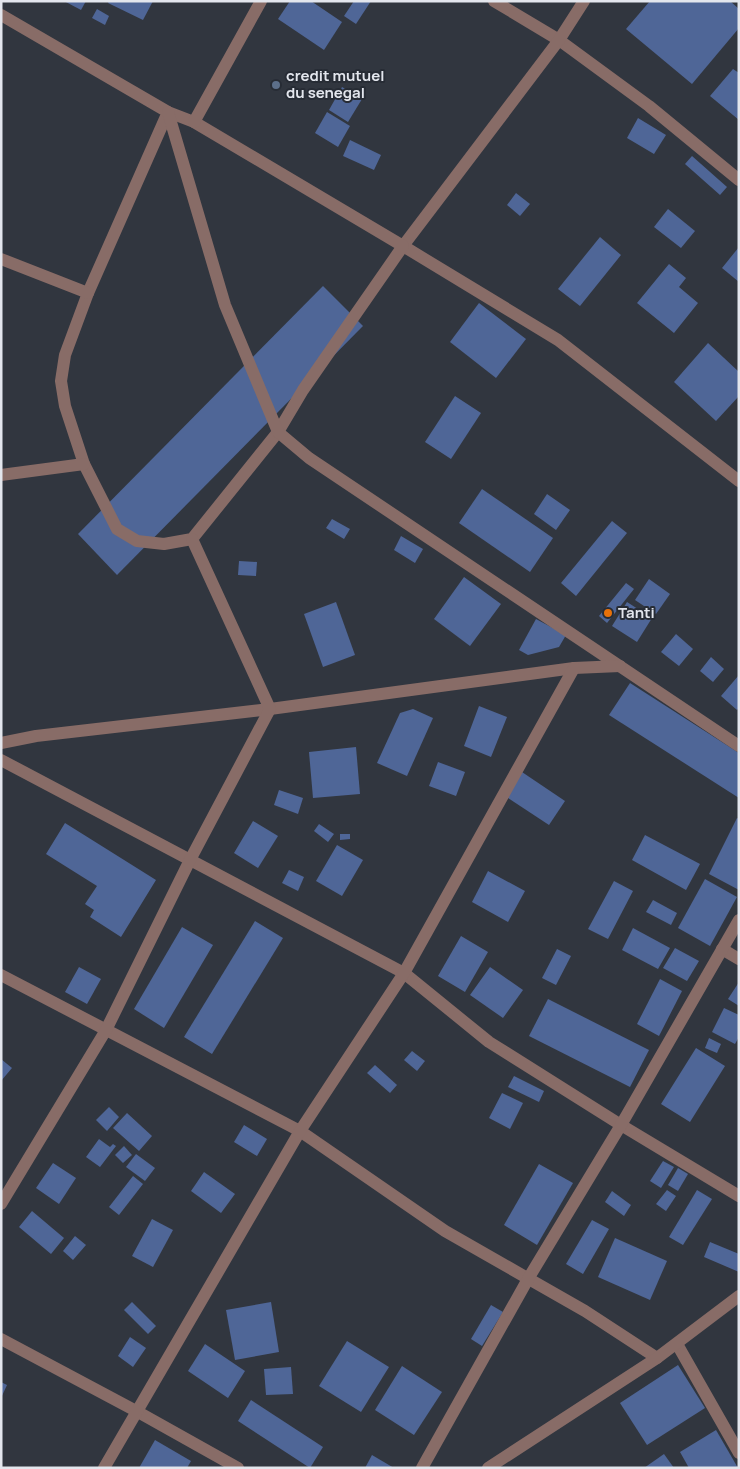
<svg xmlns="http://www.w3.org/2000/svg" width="740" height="1469" font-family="Manrope,sans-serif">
<rect width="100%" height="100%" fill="#31363f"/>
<g fill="#4f6697">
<path d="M64 1H86L81 10Z"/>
<path d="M109 1H153L143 20 108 3Z"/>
<path d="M290 1H311L342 22 324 50 278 19Z"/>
<path d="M354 1H371L356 24 344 16Z"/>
<path d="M650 1H730L739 9V28L692 84 626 29Z"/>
<path d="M97 9 109 16 105 25 92 18Z"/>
<path d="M733 69 739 73V120L710 96Z"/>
<path d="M342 87 362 99 348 122 329 110Z"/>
<path d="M327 112 350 126 338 147 315 133Z"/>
<path d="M638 118 666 135 654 154 627 138Z"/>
<path d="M350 140 381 155 374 170 343 156Z"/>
<path d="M692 156 727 187 720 195 685 164Z"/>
<path d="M516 193 530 204 520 216 507 205Z"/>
<path d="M668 209 695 231 681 248 654 227Z"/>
<path d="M600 237 621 255 580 306 558 289Z"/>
<path d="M739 247V282L722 268Z"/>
<path d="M669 264 686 278 679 287 698 303 674 333 637 303Z"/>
<path d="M323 286 363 326 117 575 78 534Z"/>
<path d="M479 303 526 339 496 378 450 342Z"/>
<path d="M708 343 739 372V396L716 421 674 382Z"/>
<path d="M455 396 481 413 451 459 425 442Z"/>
<path d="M482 489 553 538 530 572 459 523Z"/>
<path d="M547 494 570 510 556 530 534 514Z"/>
<path d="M332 519 350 529 344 539 326 528Z"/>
<path d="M612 521 627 533 576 596 561 583Z"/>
<path d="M401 536 423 549 415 563 394 550Z"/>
<path d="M239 561 257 562 256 576 238 575Z"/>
<path d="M464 577 501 604 470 646 434 619Z"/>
<path d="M649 579 670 594 656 614 635 600Z"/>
<path d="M626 583 634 589 607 623 599 616Z"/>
<path d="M336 602 355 655 323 667 304 614Z"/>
<path d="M627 602 652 618 637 642 612 626Z"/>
<path d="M536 619 566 635 559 647 528 655 519 650Z"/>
<path d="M676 634 693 649 679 666 661 652Z"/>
<path d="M711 657 724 669 713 682 700 671Z"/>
<path d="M739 675V708L737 710 721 696Z"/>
<path d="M630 683 739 753V798L609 715Z"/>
<path d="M479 706 507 717 491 757 464 746Z"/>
<path d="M413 709 433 718 407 776 377 763 400 713Z"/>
<path d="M356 747 360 794 313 798 309 752Z"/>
<path d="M438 762 465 772 456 796 429 786Z"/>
<path d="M519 770 565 801 549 825 505 796Z"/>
<path d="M279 790 303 798 298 814 274 805Z"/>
<path d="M737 818 739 819V890L709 874Z"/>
<path d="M253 821 278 836 258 868 234 853Z"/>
<path d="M65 823 156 880 121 937 90 917 94 910 85 904 97 886 46 854Z"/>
<path d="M319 824 334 834 328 842 314 831Z"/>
<path d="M340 834H350V839L340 840Z"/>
<path d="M645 835 700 864 686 890 632 860Z"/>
<path d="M337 845 363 860 342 896 316 881Z"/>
<path d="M289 870 304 877 298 891 282 883Z"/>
<path d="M488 871 525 891 508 922 472 902Z"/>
<path d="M705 879 737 897 710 946 678 928Z"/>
<path d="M614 881 633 891 608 939 588 929Z"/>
<path d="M653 900 677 913 671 925 646 912Z"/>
<path d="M255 921 283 938 212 1054 184 1037Z"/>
<path d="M182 927 213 945 164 1028 134 1009Z"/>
<path d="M633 928 670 948 658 969 622 950Z"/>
<path d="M461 936 488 952 465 992 438 976Z"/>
<path d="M675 948 699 961 687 981 663 968Z"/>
<path d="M557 949 571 956 556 985 542 978Z"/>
<path d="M79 967 101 979 87 1004 65 992Z"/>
<path d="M490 967 523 990 503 1018 470 995Z"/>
<path d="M660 979 682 991 659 1036 637 1024Z"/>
<path d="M739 982V1006L728 999Z"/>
<path d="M548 999 649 1050 630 1087 529 1036Z"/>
<path d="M724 1008 739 1015V1037L735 1044 712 1032Z"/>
<path d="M709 1038 721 1044 717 1053 705 1048Z"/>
<path d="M696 1048 725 1066 690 1122 661 1104Z"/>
<path d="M412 1051 425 1061 417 1071 404 1060Z"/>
<path d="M1 1059 12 1068 1 1081Z"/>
<path d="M375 1065 397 1085 390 1093 367 1073Z"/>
<path d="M514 1076 544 1091 539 1102 508 1087Z"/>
<path d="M502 1093 523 1103 510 1129 489 1118Z"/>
<path d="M109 1107 119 1117 107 1131 96 1120Z"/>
<path d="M127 1113 152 1136 139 1151 113 1128Z"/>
<path d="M244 1125 267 1139 257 1156 234 1142Z"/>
<path d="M99 1139 110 1147 113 1144 116 1146 100 1167 86 1157Z"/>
<path d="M124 1146 132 1155 123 1163 115 1155Z"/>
<path d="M136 1154 155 1168 145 1181 126 1167Z"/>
<path d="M663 1161 674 1167 661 1188 650 1181Z"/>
<path d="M53 1163 76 1178 59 1204 36 1188Z"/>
<path d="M539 1164 573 1183 537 1245 504 1225Z"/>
<path d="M678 1168 688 1174 678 1191 668 1185Z"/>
<path d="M204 1172 235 1194 221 1213 191 1191Z"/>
<path d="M133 1176 143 1184 119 1215 109 1207Z"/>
<path d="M667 1190 676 1196 666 1211 656 1204Z"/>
<path d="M697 1190 712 1199 683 1245 669 1237Z"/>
<path d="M612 1191 631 1205 624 1216 605 1202Z"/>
<path d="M32 1211 64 1238 51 1254 19 1227Z"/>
<path d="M152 1219 173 1230 153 1267 132 1256Z"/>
<path d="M592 1220 609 1229 583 1274 566 1264Z"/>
<path d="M75 1236 86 1245 73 1260 63 1251Z"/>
<path d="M615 1238 667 1261 650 1300 598 1277Z"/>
<path d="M710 1242 739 1254V1272L704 1257Z"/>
<path d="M132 1302 156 1326 148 1334 124 1310Z"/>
<path d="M271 1302 279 1352 235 1360 226 1310Z"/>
<path d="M491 1305 503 1312 482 1346 471 1339Z"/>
<path d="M130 1337 146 1348 133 1367 118 1356Z"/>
<path d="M347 1341 389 1367 361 1412 319 1386Z"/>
<path d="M205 1344 245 1371 228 1398 188 1371Z"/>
<path d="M678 1365 705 1408 647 1445 620 1403Z"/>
<path d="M402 1366 442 1392 414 1435 375 1410Z"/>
<path d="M291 1367 293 1394 266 1395 264 1369Z"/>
<path d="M1 1382 7 1385 1 1398Z"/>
<path d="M251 1400 323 1447 310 1468 238 1421Z"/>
<path d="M716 1430 738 1468H689L680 1452Z"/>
<path d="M155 1440 191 1461 187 1468H139Z"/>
<path d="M664 1454 674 1468H644Z"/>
<path d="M372 1455 394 1468H365Z"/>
</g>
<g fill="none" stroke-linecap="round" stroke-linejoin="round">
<g stroke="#886c67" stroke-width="12">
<path d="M494 1 559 40 649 106 739 180"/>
<path d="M584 1 559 40 403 246 558 340 739 481"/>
<path d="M1 15 168 112 194 122 403 246 303 390 278 432 192 539 164 544 137 541 117 529 84 464 65 406 61 381 65 355 88 293 168 112"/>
<path d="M168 112 225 305 278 432 309 458 739 746"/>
<path d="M194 122 261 1"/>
<path d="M1 259 88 293"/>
<path d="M1 475 84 464"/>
<path d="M1 743 36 736 270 709 574 668 620 666"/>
<path d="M1 760 404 973 489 1042 621 1125 739 1196"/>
<path d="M722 949 739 959"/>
<path d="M1 975 300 1131 445 1231 585 1311 657 1358"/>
<path d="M1 1204 106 1030 190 860 270 709 192 539"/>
<path d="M1 1339 138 1412 238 1468"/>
<path d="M677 1344 739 1453"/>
<path d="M104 1468 300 1131 404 973 574 668"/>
<path d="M422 1468 528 1279 621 1125 739 920"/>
<path d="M488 1468 657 1358 739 1296"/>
</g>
</g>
<circle fill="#5c6f8a" stroke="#272c35" stroke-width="2" cx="276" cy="85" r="5"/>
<circle fill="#e8710a" stroke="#272c35" stroke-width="2" cx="608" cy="613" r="5"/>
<g text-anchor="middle" stroke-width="4" stroke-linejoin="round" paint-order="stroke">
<g font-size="15" font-weight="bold" fill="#e3e6ed" stroke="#272c35" text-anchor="start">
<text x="286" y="81">credit mutuel<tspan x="286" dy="17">du senegal</tspan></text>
<text x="618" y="618">Tanti</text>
</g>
</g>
<rect width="740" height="1469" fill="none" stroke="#e3e6ed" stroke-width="5"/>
</svg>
